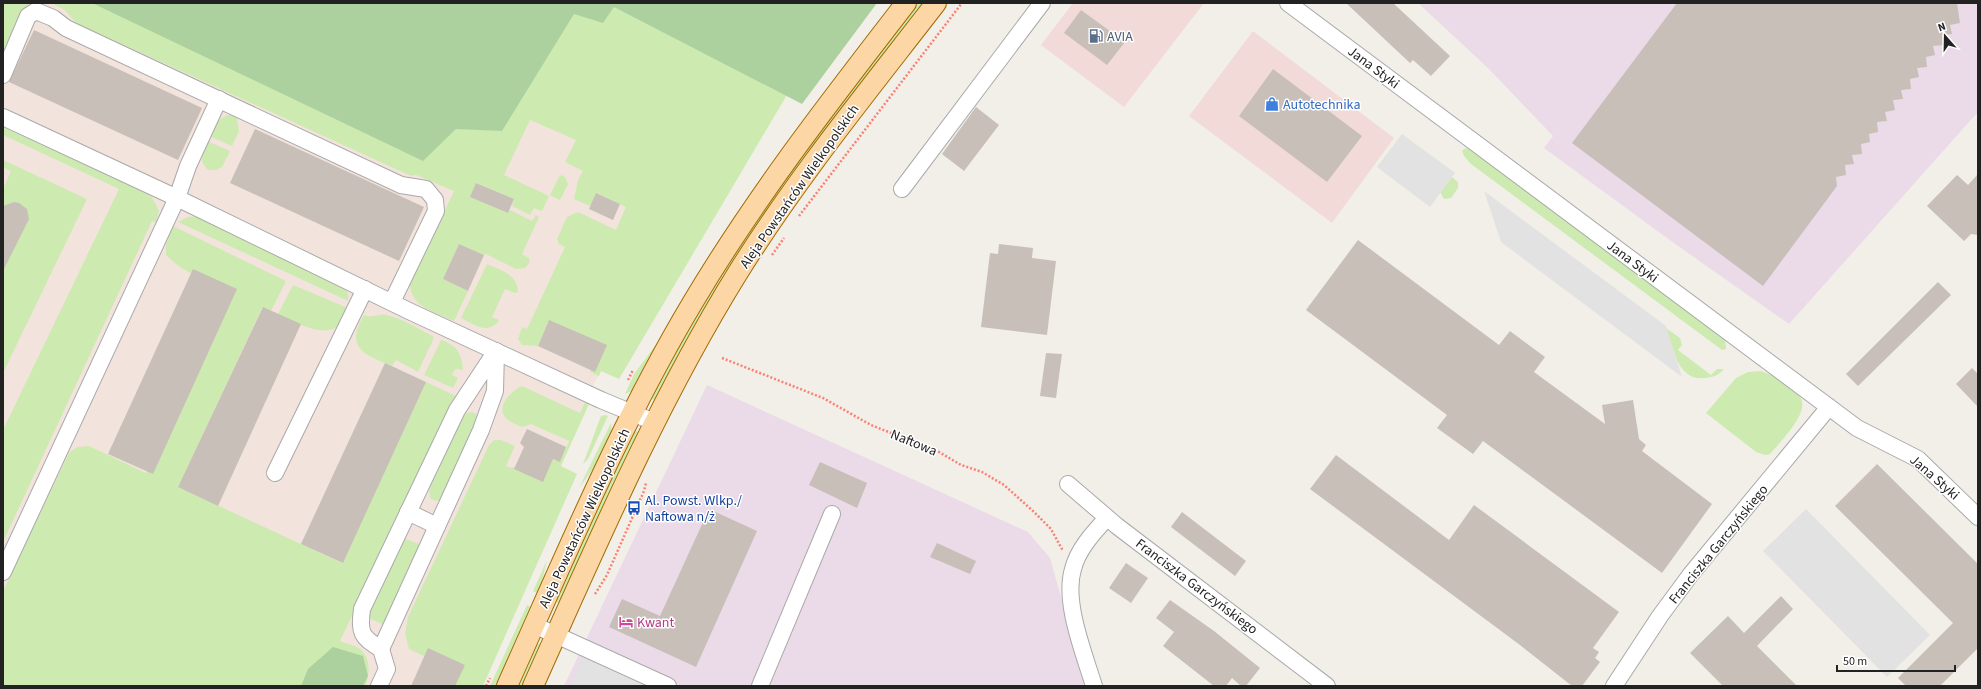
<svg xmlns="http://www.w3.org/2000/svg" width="1981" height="689" font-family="'Source Sans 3',sans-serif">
<rect width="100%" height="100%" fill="#f2efe9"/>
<g fill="#f2dad9">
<path d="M1073 3H1204L1124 107 1041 45Z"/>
<path d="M1253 31 1394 138 1332 223 1189 116Z"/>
</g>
<g fill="#ebdbe8">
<path d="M1418 3H1978V112L1789 324 1671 241 1544 148 1553 136 1489 69Z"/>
<path d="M707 385 1028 532 1050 558 1086 686H564Z"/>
</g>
<path fill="#f3e3dd" d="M3 3H647L619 379 601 371 589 393 560 461 477 686H3Z"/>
<g fill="#cdebb0">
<path d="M3 3H29L3 57Z"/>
<path d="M51 3H711L797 78 619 379 601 371 599 376 590 372 601 346 548 322 538 346 522 345 518 339 522 327 527 329 565 247 559 244 557 239 567 217 578 212 616 230 626 207 597 193 590 206 574 199 578 180 583 171 565 162 576 140 530 120 504 175 549 196 542 211 534 208 530 215 512 206 514 199 477 183 471 197 508 213 510 210 532 221 536 215 539 217 522 254 529 258 530 262 525 268 516 269 486 254 484 255 459 244 443 279 468 291 454 321C437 313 410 307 410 284L454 191 416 175 411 176 76 23 65 10Z"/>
<path d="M918 3H926L656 401 650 398C673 355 696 311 723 269 782 177 850 89 918 3Z"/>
<path d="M231 114 237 118 239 131 232 146 209 136C215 124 218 118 231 114Z"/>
<path d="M3 127 143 191 152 197 159 211 156 222 152 221 3 542V430L119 189 3 135Z"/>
<path d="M207 141 230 151 222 167 216 170H208C198 159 202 153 207 141Z"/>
<path d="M1465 148 1469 149 1725 338 1726 349 1722 350 1471 164 1464 156 1462 151Z"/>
<path d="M3 160 87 199 3 373V189L11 171 3 167Z"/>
<path d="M560 175 565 177 568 184 560 200 550 195Z"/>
<path d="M1452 177 1458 182V188L1451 198 1444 199 1440 192Z"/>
<path d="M196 216 341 284C347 289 349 294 348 301L178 222 188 217Z"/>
<path d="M173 226 286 281 271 311 262 308 178 487 342 563 426 382 456 396 340 641C346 644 357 645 361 650 371 659 370 676 365 686H3V591L69 453 77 447 89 446 146 473 232 293C209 280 185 275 166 255V245Z"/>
<path d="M487 264C500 270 518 274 518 292L515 293 505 289 492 317 499 320C489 336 473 324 461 318Z"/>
<path d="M293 285 348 308C347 312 346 317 344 320 329 343 296 322 278 314Z"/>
<path d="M364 315C374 319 377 313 386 315 402 318 418 329 433 336V340L418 372 396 360 392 366C365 355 344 348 364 315Z"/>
<path d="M1666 328 1680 338 1682 345 1678 350 1711 375 1717 369H1724C1718 376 1713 377 1705 378 1678 382 1673 348 1666 328Z"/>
<path d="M661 338 638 385 632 391 625 394 634 374Z"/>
<path d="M441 340C457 345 462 354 463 370L455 369 452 375 458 378 453 388 424 375Z"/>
<path d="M1761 371C1773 375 1781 380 1791 388 1793 391 1798 394 1800 397 1811 412 1780 442 1770 454L1765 455 1756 452 1706 413 1736 378 1748 372Z"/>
<path d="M522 386 580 413 585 402 589 404 561 466 577 474 483 686H452L458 672 409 649 405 634 408 617 489 445 494 440H501L515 446 506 466C524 473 542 454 560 461L569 441 531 424 522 427C517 425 511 422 507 419 494 407 511 391 522 386Z"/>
<path d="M471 412 475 413 478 419 443 498 436 501 430 498 429 490 464 414Z"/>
<path d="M606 415 608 416 588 459 583 464 601 416Z"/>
<path d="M611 423C615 442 590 473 579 488Z"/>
<path d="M637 431 639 434 560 604 555 601 633 432Z"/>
<path d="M406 539 419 544 420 547 384 625 369 618V609L401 541Z"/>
<path d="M547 560 539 594 533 591Z"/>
<path d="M527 605 533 608 498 686H490Z"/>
<path d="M536 643 540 644 541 646 523 686H516Z"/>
</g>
<g fill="#add19e">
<path d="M92 3H877L802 104 614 7 603 23 574 14 502 131 456 129 423 161Z"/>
<path d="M333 647 363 656 368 676 363 686H301L308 669Z"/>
</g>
<g fill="#e2e2e2">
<path d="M1402 134 1455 173 1430 207 1377 167Z"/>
<path d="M1484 191 1666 326 1682 377 1501 242Z"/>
<path d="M1806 509 1930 635 1887 677 1763 551Z"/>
<path d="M583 657 649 686H570Z"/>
</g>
<g fill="#c7bfb8">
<path d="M1346 3H1393L1450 56 1431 76 1413 60 1410 63Z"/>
<path d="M1677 3H1957L1960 23 1950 25 1952 34 1942 35 1944 45 1933 46 1935 55 1926 57 1927 67 1917 68 1919 77 1910 79 1911 89 1901 90 1903 99 1893 100 1895 110 1885 112 1887 121 1877 122 1878 132 1869 134 1870 142 1861 144 1862 154 1852 155 1854 164 1845 165 1846 175 1836 177 1837 186 1763 286 1572 143Z"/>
<path d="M1081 10 1125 42 1107 65 1064 33Z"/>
<path d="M34 30 202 108 178 160 9 82Z"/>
<path d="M1273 69 1362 136 1327 182 1239 116Z"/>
<path d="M976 107 999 125 964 171 942 154Z"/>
<path d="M255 129 424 207 399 261 230 183Z"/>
<path d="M1978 174V235L1971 234 1964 241 1927 206 1957 175 1968 185Z"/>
<path d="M476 183 514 199 508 213 470 197Z"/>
<path d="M596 193 620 204 613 220 589 209Z"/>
<path d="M14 202 19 203 27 209 29 219 3 271V206Z"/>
<path d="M1358 240 1499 345 1510 331 1545 357 1534 372 1605 424 1602 405 1633 400 1639 439 1646 445 1642 451 1712 504 1662 573 1483 441 1473 454 1437 428 1447 415 1306 310Z"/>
<path d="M459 244 484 255 468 291 443 279Z"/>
<path d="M999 244 1033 248 1032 258 1056 261 1047 335 981 327 990 253 998 254Z"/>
<path d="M193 269 237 289 153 474 108 454Z"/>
<path d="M1938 282 1951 295 1858 386 1846 374Z"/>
<path d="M263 307 301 324 218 506 178 487Z"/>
<path d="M549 320 607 345 595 372 538 346Z"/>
<path d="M1046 353 1062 354 1056 398 1040 396Z"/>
<path d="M385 363 426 382 343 563 301 544Z"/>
<path d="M1972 368 1978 374V407L1956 384Z"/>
<path d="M527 429 566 447 560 462 553 459 543 482 514 469 524 447 520 443Z"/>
<path d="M1336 455 1449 540 1474 505 1619 612 1593 648 1599 652 1595 658 1600 662 1582 686H1572L1520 645 1310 489Z"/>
<path d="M820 462 867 483 857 508 809 485Z"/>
<path d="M1877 464 1978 564V648L1940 686H1906L1898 678 1953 623 1835 506Z"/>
<path d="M709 509 757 531 696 667 609 627 622 599 660 616Z"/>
<path d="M1182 512 1246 561 1235 576 1171 527Z"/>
<path d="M937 543 976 561 970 574 930 557Z"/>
<path d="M1126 563 1148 578 1131 603 1109 588Z"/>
<path d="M1781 596 1793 609 1757 646 1797 686H1723L1690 653 1728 616 1744 633Z"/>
<path d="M1170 600 1214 631 1260 668 1246 686H1241L1232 678 1226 686H1214L1163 646 1174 632 1156 618Z"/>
<path d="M428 648 465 665 455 686H411Z"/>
</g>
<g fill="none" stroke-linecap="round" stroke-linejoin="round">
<defs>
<g id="minor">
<path d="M1288 3 1857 428 1918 459 1978 517"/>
<path d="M3 75 28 16 36 11 53 18 66 28 401 185 426 189 435 200 436 211 392 302"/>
<path d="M3 117 177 198 409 311 601 400 654 422"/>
<path d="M902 189 1042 3"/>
<path d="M496 351 495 391 481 430 381 649C361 637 359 633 362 609L457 410Z"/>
<path d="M275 473 365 289"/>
<path d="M1068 484 1117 526 1327 686"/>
<path d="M408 512 437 526"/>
<path d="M3 572 177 198 188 166 219 99"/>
<path d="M534 625 668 686"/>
<path d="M379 686 387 669 381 649"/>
<path d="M760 686 832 514"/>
<path d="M1094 686C1084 653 1063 602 1073 569 1078 549 1094 532 1107 518"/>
<path d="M1614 686 1660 616 1691 574 1829 407"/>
</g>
<g id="major">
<path d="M507 686C565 557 620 424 693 302 756 196 831 100 906 3"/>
<path d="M533 686C596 546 656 405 737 274 796 179 868 91 936 3"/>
</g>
</defs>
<use href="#minor" stroke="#a9a9a9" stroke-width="18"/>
<use href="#major" stroke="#a06b00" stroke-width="22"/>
<g stroke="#fa8072" stroke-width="2.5" stroke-dasharray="2 2" stroke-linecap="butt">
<path d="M799 216 962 3"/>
<path d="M772 255 784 238"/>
<path d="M722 358 823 398 871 425 939 452 961 465 982 472 1004 485 1033 511 1051 529 1063 551"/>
<path d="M628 380 633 370"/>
<path d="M595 594 607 575 644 491 646 483"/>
<path d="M486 686 490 678"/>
</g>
<use href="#minor" stroke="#fff" stroke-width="16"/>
<use href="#major" stroke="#fcd6a4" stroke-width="20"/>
</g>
<defs>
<symbol id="fuel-bare" viewBox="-9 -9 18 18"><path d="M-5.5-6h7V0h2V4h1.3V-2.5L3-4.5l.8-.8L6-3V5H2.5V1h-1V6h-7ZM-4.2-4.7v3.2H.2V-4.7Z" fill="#5c6f8a" stroke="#fff" stroke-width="2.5" paint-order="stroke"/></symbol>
<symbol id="shop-bare" viewBox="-9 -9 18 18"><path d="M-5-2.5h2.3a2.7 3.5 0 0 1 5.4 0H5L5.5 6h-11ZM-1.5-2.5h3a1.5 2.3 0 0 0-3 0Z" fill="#3f7fe0" stroke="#fff" stroke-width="2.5" paint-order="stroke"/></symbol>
<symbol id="bus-bare" viewBox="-9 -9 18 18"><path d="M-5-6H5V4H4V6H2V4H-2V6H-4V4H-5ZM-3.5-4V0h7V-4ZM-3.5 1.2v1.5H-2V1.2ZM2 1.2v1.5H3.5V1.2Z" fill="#1a4fb4" stroke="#fff" stroke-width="2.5" paint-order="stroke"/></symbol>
<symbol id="hotel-bare" viewBox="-9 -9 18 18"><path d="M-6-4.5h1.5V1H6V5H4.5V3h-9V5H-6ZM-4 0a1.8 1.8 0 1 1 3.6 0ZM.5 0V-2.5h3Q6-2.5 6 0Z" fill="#d1479c" stroke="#fff" stroke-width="2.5" paint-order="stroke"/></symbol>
</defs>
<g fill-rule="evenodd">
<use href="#fuel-bare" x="1086" y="26" width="20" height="20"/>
<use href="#shop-bare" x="1262" y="94" width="20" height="20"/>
<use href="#bus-bare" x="624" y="498" width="20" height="20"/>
<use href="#hotel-bare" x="616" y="612" width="20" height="20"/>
</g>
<g text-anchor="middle" stroke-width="3" stroke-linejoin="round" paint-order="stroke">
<g font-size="14" fill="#4e5e75" stroke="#fff" text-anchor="start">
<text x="1107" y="41">AVIA</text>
</g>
<g font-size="14" fill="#222" stroke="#fff">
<text transform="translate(1374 67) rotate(37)" y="5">Jana Styki</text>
<text transform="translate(799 186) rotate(-55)" y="5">Aleja Powstańców Wielkopolskich</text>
<text transform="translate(1633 261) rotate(37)" y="5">Jana Styki</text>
<text transform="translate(914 442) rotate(22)" y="5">Naftowa</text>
<text transform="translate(1935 477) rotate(41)" y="5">Jana Styki</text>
<text transform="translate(584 518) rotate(-65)" y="5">Aleja Powstańców Wielkopolskich</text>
<text transform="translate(1718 544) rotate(-51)" y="5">Franciszka Garczyńskiego</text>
<text transform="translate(1197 586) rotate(37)" y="5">Franciszka Garczyńskiego</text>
</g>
<g font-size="14" fill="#366cbe" stroke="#fff" text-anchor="start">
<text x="1283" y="109">Autotechnika</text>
</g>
<g font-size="14" fill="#164399" stroke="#fff" text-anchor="start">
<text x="645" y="505">Al. Powst. Wlkp./<tspan x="645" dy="16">Naftowa n/ż</tspan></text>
</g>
<g font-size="14" fill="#b23c85" stroke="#fff" text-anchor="start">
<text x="637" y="627">Kwant</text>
</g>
</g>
<rect width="1981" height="689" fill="none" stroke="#222222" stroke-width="8"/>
<g transform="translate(1945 36) rotate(340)" stroke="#ffffff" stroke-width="3" paint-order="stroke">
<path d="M0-3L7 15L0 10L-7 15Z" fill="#222222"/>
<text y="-6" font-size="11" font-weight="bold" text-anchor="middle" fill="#222222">N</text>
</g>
<path d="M1837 665v6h118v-6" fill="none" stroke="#222222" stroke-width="2"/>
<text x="1843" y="665" font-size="12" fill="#222222" stroke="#ffffff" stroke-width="3" paint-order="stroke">50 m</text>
</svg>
